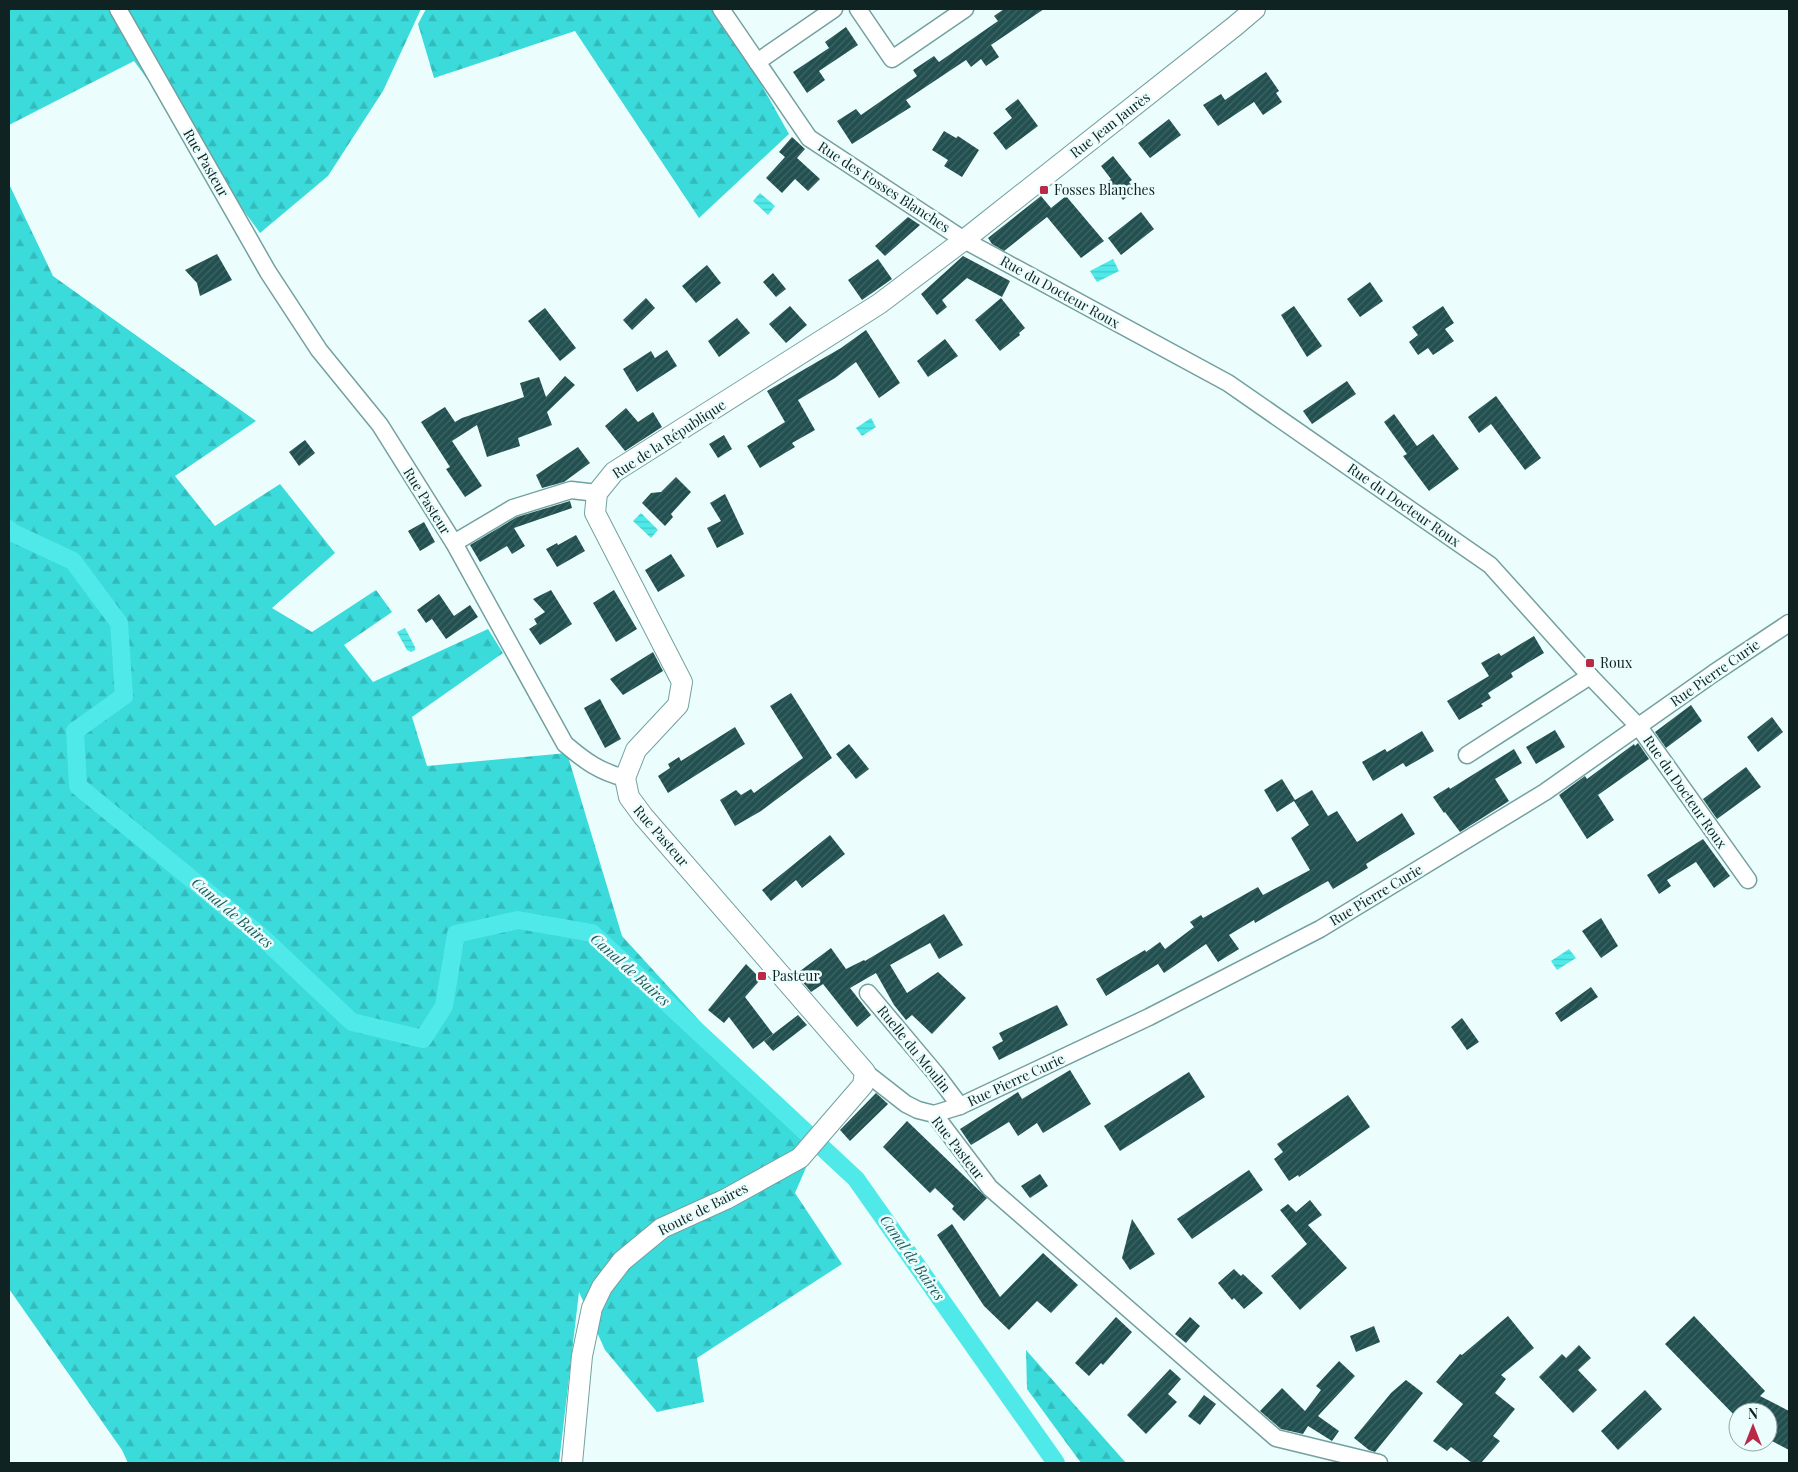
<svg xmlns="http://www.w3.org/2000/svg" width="1798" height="1472" font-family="'Playfair Display',serif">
<defs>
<pattern id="forest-firs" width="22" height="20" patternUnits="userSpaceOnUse" patternTransform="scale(1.25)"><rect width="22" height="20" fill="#3bdadb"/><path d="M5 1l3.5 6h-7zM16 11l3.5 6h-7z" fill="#33bbbc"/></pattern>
<pattern id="water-rules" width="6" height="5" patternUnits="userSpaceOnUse" patternTransform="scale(1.25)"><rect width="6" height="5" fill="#4fe9e9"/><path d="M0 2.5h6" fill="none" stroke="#44c8c8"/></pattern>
<pattern id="building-hatch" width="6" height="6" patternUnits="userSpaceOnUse" patternTransform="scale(1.25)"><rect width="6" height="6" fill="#224f4f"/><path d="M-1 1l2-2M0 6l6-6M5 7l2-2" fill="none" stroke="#406565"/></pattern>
</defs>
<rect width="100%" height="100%" fill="#ebfefd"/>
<g fill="url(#forest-firs)">
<path d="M9 9H421L383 91 328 176 260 233 134 61 9 125Z"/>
<path d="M426 9H719L789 134 699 218 575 31 434 78 418 24Z"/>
<path d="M9 184 53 276 256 421 175 476 215 526 280 484 335 553 272 608 312 632 376 590 392 612 344 645 373 682 488 629 503 653 412 717 427 766 567 753 622 936 815 1147 795 1193 842 1264 697 1358 704 1402 657 1412 605 1350 579 1292 559 1463H128L122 1450 9 1289Z"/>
<path d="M1026 1350 1126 1463H1081L1027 1389Z"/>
</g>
<g fill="url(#water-rules)">
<path d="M760 193 775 206 768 215 753 201Z"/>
<path d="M1113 259 1119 271 1097 282 1090 271Z"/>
<path d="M871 418 876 427 862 436 856 428Z"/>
<path d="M641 513 658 530 651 538 633 521Z"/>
<path d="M405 628 415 647V650L411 652 407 650 397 632Z"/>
<path d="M1569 949 1576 958 1557 970 1551 961Z"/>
</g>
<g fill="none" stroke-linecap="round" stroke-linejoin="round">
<path stroke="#4fe9e9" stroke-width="18" d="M9 529 11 532 73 561 119 623 124 696 75 731 78 786 261 936 352 1022 423 1039 444 1006 456 934 518 920 592 933 856 1179 1056 1463"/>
</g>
<g fill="url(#building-hatch)">
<path d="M1004 9H1044L991 45 999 57 986 66 981 59 971 67 966 60 906 100 911 107 852 144 837 121 856 109 861 115 917 76 913 70 934 56 939 62 998 21 994 16Z"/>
<path d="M846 27 858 45 819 71 825 80 807 93 793 72 829 48 825 42Z"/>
<path d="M1266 72 1279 91 1276 93 1282 102 1263 115 1254 102 1218 126 1203 105 1221 94 1225 100Z"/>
<path d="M1018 99 1038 126 1006 150 993 133 1012 118 1005 109Z"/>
<path d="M1169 119 1181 135 1150 158 1138 143Z"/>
<path d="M944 131 956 138 958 136 979 150 962 177 944 166 948 160 932 150Z"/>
<path d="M792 137 805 149 797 158 820 179 808 191 795 179 782 193 766 178 785 157 779 152Z"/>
<path d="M1113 156 1132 180 1129 182 1135 190 1123 200 1108 181 1111 179 1101 166Z"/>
<path d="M1041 196 1051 208 1066 196 1104 241 1081 258 1047 217 1004 251 992 244 988 238Z"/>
<path d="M1141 212 1154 229 1121 255 1108 238Z"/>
<path d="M908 217 920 225 885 256 875 246Z"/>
<path d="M217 254 232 280 200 296 197 283 185 270Z"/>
<path d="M963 256 1010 281 1002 297 967 278 942 300 947 307 937 315 921 294Z"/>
<path d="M878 259 892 279 862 300 848 280Z"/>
<path d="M707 265 721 283 696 303 682 286Z"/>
<path d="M773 273 786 289 776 297 763 282Z"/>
<path d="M1370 282 1383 301 1360 317 1347 299Z"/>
<path d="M646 298 655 308 632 330 623 320Z"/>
<path d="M1001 298 1025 328 1019 333 1020 335 1000 351 975 320Z"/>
<path d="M790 306 807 325 786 343 769 324Z"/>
<path d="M1294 306 1322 346 1307 357 1281 315Z"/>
<path d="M1443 306 1454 323 1445 329 1454 341 1433 355 1428 348 1418 355 1409 342 1418 335 1412 327Z"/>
<path d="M545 308 576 348 560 361 528 321Z"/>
<path d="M737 318 750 333 719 357 708 341Z"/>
<path d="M866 330 900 383 879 398 856 362 835 378 798 400 815 430 792 443 795 447 760 468 747 446 785 422 767 391 841 348Z"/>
<path d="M945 339 958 356 928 377 917 361Z"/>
<path d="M667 350 677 366 637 392 623 369 651 351 655 358Z"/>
<path d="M565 376 575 385 547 412 552 425 518 438 520 446 487 457 477 425 452 441 482 486 465 497 446 469 450 467 421 422 445 407 455 422 462 418 524 397 520 383 539 377 546 397Z"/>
<path d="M1347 381 1356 394 1312 424 1303 411Z"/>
<path d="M1496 396 1541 458 1525 470 1491 424 1479 433 1468 417Z"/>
<path d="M626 408 638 422 653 412 662 427 625 451 605 426Z"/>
<path d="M1394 414 1417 446 1433 434 1459 469 1429 491 1403 456 1407 454 1384 422Z"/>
<path d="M724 435 732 449 718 458 709 444Z"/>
<path d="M305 440 315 453 299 466 289 452Z"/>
<path d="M578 447 590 463 564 482 542 488 536 475Z"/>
<path d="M676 477 691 492 671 514 673 517 665 526 642 503 651 493 661 492Z"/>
<path d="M725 494 744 534 717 548 707 528 721 521 710 503Z"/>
<path d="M570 501 572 508 514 528 525 546 512 554 507 546 480 562 470 545 517 517Z"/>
<path d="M424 522 435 542 420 551 408 531Z"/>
<path d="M576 535 585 551 557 567 546 549 557 543 558 545Z"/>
<path d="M671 554 685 576 658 592 645 570Z"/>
<path d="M551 590 572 624 540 645 529 629 537 624 534 619 545 612 533 599Z"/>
<path d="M614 590 637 629 616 642 593 603Z"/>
<path d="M439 594 454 616 470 605 478 617 446 639 432 619 426 623 417 610Z"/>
<path d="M1534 636 1544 653 1511 673 1513 677 1488 693 1491 698 1481 704 1483 706 1459 720 1447 701 1489 676 1481 663 1499 653 1501 656Z"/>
<path d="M653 652 663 671 623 695 610 679Z"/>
<path d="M791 693 832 758 761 811 735 826 720 800 736 790 741 795 751 789 754 793 803 758 770 706Z"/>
<path d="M600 699 621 739 605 748 584 708Z"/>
<path d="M1691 705 1702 721 1666 748 1655 732Z"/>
<path d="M1772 717 1783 732 1758 752 1747 737Z"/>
<path d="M735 727 745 744 668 793 658 776 670 768 668 764 679 757 681 761Z"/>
<path d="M1555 730 1565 747 1536 764 1526 747Z"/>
<path d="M1422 731 1434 751 1406 767 1403 763 1373 781 1362 762 1385 749 1387 752Z"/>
<path d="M1638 743 1649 759 1598 795 1614 820 1587 839 1559 795 1585 776 1587 779 1634 744 1635 746Z"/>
<path d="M849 744 869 769 856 779 836 754Z"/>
<path d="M1514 749 1522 763 1495 779 1509 801 1460 832 1445 812 1444 813 1433 797 1449 787 1450 789Z"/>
<path d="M1746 767 1761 787 1717 819 1703 799Z"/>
<path d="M1282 779 1295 800 1312 790 1328 816 1337 811 1357 842 1402 813 1415 834 1366 864 1368 868 1333 889 1328 881 1255 923 1254 920 1229 935 1239 949 1218 962 1206 944 1164 973 1158 964 1106 996 1096 979 1145 950 1146 952 1160 942 1165 949 1194 927 1190 922 1201 915 1203 918 1258 887 1263 895 1310 870 1291 838 1309 825 1294 801 1277 812 1264 790Z"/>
<path d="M830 835 845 854 802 888 796 880 771 901 762 890Z"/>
<path d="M1703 839 1730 876 1714 888 1696 862 1667 880 1671 886 1659 894 1647 875Z"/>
<path d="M944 914 963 945 939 959 930 943 890 965 907 993 938 972 966 998 932 1034 912 1015 906 1020 894 1005 876 973 850 988 871 1015 857 1027 823 984 811 992 796 974 831 948 846 969 864 960 865 961Z"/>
<path d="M1601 918 1618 946 1601 958 1582 931Z"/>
<path d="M746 964 761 979 745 997 773 1034 753 1049 729 1017 724 1023 708 1010Z"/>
<path d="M1591 987 1598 997 1561 1022 1555 1013Z"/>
<path d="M1057 1005 1068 1025 999 1060 992 1047 1003 1041 999 1033Z"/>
<path d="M798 1015 807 1025 773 1051 764 1041Z"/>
<path d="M1462 1018 1479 1042 1467 1050 1451 1027Z"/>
<path d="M1070 1070 1091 1104 1043 1133 1037 1123 1018 1136 1009 1122 971 1145 960 1129 1018 1092 1022 1099Z"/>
<path d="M1189 1072 1205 1097 1120 1151 1104 1126Z"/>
<path d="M876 1093 888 1104 850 1141 840 1130Z"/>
<path d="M1348 1095 1370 1127 1299 1177 1298 1175 1289 1181 1274 1159 1283 1152 1277 1144Z"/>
<path d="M907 1121 987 1198 964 1221 952 1209 954 1206 935 1188 930 1193 883 1147Z"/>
<path d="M1249 1170 1263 1190 1192 1239 1177 1219Z"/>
<path d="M1040 1174 1048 1186 1030 1198 1021 1186Z"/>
<path d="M1310 1200 1322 1215 1308 1225 1347 1268 1300 1310 1271 1276 1307 1244 1280 1210 1288 1204 1296 1212Z"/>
<path d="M1132 1219 1155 1254 1130 1270 1122 1258Z"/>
<path d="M952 1224 1000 1297 1043 1253 1078 1285 1051 1313 1037 1301 1009 1330 984 1306 937 1235Z"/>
<path d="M1234 1269 1241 1276 1243 1274 1263 1293 1244 1309 1234 1298 1232 1300 1218 1283Z"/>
<path d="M1508 1316 1534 1348 1501 1375 1506 1379 1495 1393 1515 1409 1493 1436 1500 1441 1481 1463H1472L1451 1447 1447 1451 1433 1441 1463 1404 1436 1382 1460 1354 1462 1355Z"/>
<path d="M1694 1316 1765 1391 1760 1396 1789 1411V1450L1768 1439V1412H1738L1737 1418 1665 1344Z"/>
<path d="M1116 1317 1132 1332 1103 1365 1101 1363 1089 1376 1075 1363Z"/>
<path d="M1190 1317 1200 1326 1186 1343 1175 1334Z"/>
<path d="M1374 1326 1380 1342 1356 1352 1350 1336Z"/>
<path d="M1579 1345 1591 1358 1578 1370 1597 1390 1573 1413 1539 1377 1562 1354 1566 1358Z"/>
<path d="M1339 1361 1355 1376 1318 1416 1339 1431 1332 1441 1308 1426 1303 1434 1281 1429 1260 1411 1282 1388 1305 1411 1321 1390 1316 1386Z"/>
<path d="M1170 1369 1181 1379 1168 1394 1177 1402 1146 1434 1127 1415Z"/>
<path d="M1406 1380 1423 1393 1375 1452 1369 1450 1354 1438 1391 1393Z"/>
<path d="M1645 1390 1662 1409 1618 1450 1601 1431Z"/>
<path d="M1204 1395 1216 1404 1200 1425 1188 1416Z"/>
</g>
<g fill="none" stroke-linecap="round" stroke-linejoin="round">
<defs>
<g id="minor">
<path d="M118 9 268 272 319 350 380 425 454 543 565 744C585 761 600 772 625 778"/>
<path d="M721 9 809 138 964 240 1228 383 1490 565 1590 676 1639 727 1748 880"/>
<path d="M858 9 892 59 965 9"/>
<path d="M757 62 834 9"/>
<path d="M454 543 513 508 571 490 597 493"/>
<path d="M1467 755 1590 676"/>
<path d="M868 993 936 1074 960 1106"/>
<path d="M865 1072 906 1104 918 1110 934 1114 990 1188 1276 1438 1379 1463"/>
<path d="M934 1114 960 1106 1149 1017 1320 929 1545 792 1714 673 1789 623"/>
</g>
<path id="tertiary" d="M572 1463 582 1356 592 1308 602 1287 622 1261 662 1228 726 1199 800 1158 863 1085 865 1072 643 816 629 797 625 778 636 750 678 705 682 682 595 513 597 493 614 472 879 304 964 240 1235 26 1255 9"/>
</defs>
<use href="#minor" stroke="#73a1a0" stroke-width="19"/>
<use href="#tertiary" stroke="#73a1a0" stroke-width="22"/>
<use href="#minor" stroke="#fff" stroke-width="16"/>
<use href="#tertiary" stroke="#fff" stroke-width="20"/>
</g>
<g fill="#ba2946" stroke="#ebfefd" stroke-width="2">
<rect x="1039" y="185" width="10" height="10" rx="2.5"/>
<rect x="1585" y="658" width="10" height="10" rx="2.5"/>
<rect x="757" y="971" width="10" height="10" rx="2.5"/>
</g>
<g text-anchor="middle" stroke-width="5" stroke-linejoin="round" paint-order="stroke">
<g font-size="14" fill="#102323" stroke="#ebfefd">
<text transform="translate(1110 125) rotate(-38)" y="5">Rue Jean Jaurès</text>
<text transform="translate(206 163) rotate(60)" y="5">Rue Pasteur</text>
<text transform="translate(884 187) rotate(33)" y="5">Rue des Fosses Blanches</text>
<text transform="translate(1060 292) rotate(29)" y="5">Rue du Docteur Roux</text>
<text transform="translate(669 439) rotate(-33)" y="5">Rue de la République</text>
<text transform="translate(427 501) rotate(58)" y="5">Rue Pasteur</text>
<text transform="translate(1404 505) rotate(35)" y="5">Rue du Docteur Roux</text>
<text transform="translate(1715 673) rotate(-35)" y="5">Rue Pierre Curie</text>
<text transform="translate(1685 792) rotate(55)" y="5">Rue du Docteur Roux</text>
<text transform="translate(661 836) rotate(49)" y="5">Rue Pasteur</text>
<text transform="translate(1376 895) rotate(-31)" y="5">Rue Pierre Curie</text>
<text transform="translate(914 1049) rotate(51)" y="5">Ruelle du Moulin</text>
<text transform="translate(1016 1080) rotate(-25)" y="5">Rue Pierre Curie</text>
<text transform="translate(958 1148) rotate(52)" y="5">Rue Pasteur</text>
<text transform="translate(703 1209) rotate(-27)" y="5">Route de Baires</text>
</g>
<g font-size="14" fill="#102323" stroke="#ebfefd" text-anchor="start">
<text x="1054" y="195">Fosses Blanches</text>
<text x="1600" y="668">Roux</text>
<text x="772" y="981">Pasteur</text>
</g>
<g font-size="15" font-style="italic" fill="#1d5c5c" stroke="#ebfefd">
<text transform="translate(232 913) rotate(40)" y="5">Canal de Baires</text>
<text transform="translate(630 970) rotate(42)" y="5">Canal de Baires</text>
<text transform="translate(912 1258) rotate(55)" y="5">Canal de Baires</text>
</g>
</g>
<rect width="1798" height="1472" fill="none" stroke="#102323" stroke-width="20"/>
<g transform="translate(1753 1427)"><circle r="24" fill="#ebfefd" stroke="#93a6a6"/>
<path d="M0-4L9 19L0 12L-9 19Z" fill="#ba2946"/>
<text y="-8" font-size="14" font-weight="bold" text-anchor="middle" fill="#102323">N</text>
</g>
</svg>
